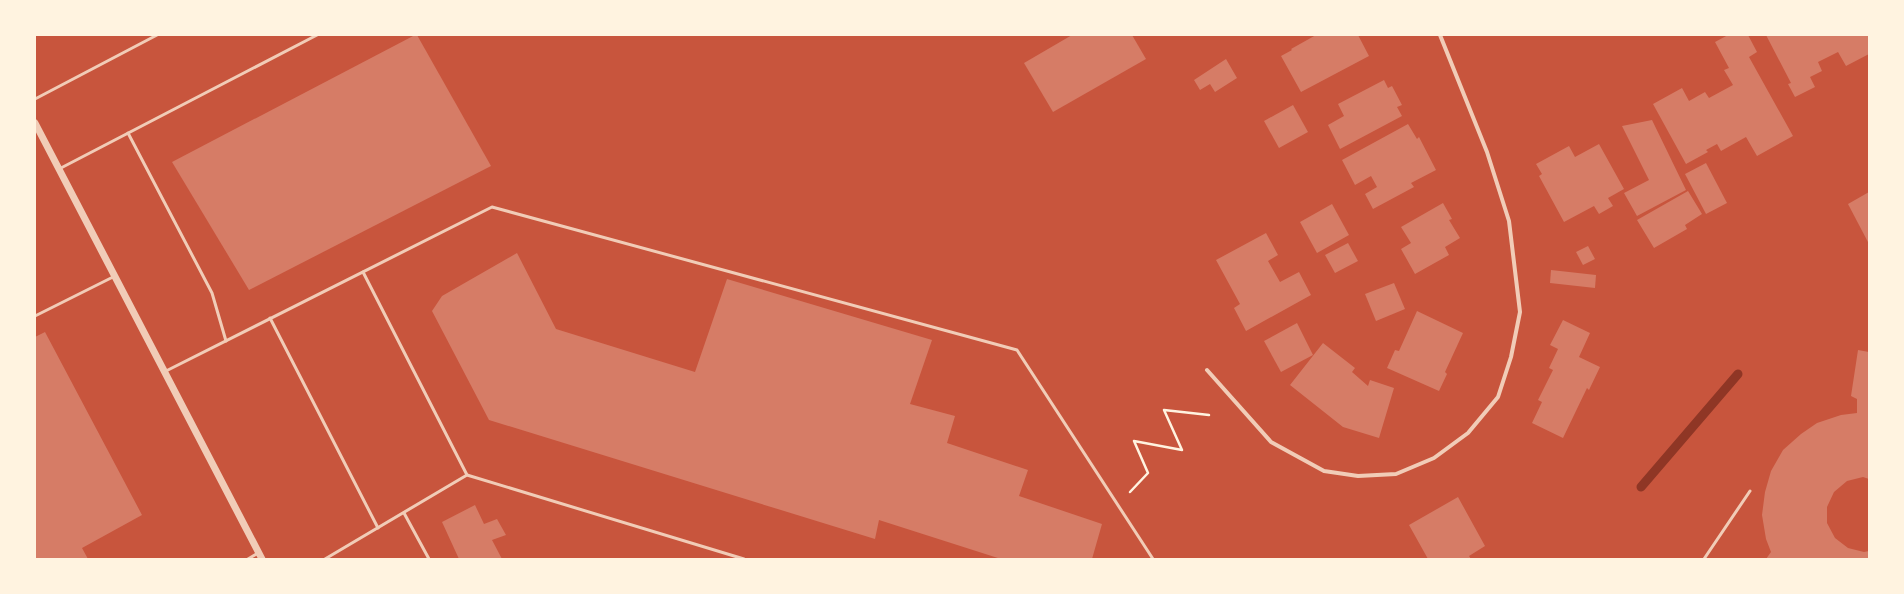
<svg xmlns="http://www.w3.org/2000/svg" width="1904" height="594" font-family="'Open Sans',sans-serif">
<rect width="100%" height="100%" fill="#c8553d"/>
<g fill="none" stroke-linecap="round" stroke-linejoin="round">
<path stroke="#8f3625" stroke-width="9" d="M1641 487 1738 374"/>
</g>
<g fill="#d67c66">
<path d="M415 35H417L491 166 249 290 172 162Z"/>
<path d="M1072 35H1132L1146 59 1053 112 1024 63Z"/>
<path d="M1316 35H1358L1369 56 1301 92 1281 56 1292 50 1291 49Z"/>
<path d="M1728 35H1748L1757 52 1749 57 1793 136 1757 156 1746 137 1721 151 1717 144 1706 150 1708 152 1686 164 1653 104 1682 88 1689 101 1705 92 1709 98 1733 85 1724 70 1729 68 1715 42Z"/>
<path d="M1766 35H1869V54L1846 66 1838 52 1818 62 1822 71 1810 77 1815 87 1795 97 1788 84 1791 83Z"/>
<path d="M1226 59 1237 78 1215 92 1210 84 1200 90 1194 80Z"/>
<path d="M1384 80 1388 88 1392 86 1402 105 1397 107 1402 116 1340 149 1328 125 1344 116 1338 104Z"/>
<path d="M1293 105 1308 132 1279 148 1264 121Z"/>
<path d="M1652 120 1686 190 1637 216 1624 193 1649 180 1622 126Z"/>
<path d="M1408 124 1417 139 1419 137 1436 170 1411 183 1414 187 1373 209 1365 194 1377 187 1371 176 1355 185 1342 160Z"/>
<path d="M1599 144 1624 189 1608 198 1613 206 1599 214 1594 206 1564 222 1539 176 1542 174 1536 164 1569 146 1575 157Z"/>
<path d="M1706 163 1727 203 1706 214 1685 174Z"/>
<path d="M1688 191 1702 214 1685 225 1687 229 1654 248 1637 220Z"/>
<path d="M1869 192V244L1848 204Z"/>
<path d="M1443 203 1452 219 1449 220 1460 238 1445 247 1449 255 1415 274 1401 249 1411 243 1401 227Z"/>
<path d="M1332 204 1349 235 1317 253 1300 222Z"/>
<path d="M1266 233 1278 255 1268 261 1280 282 1299 272 1311 295 1246 331 1234 308 1240 304 1216 260Z"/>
<path d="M1348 243 1358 261 1335 273 1325 255Z"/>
<path d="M1588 246 1595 259 1583 265 1576 252Z"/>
<path d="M517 253 556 329 695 372 727 279 932 340 910 404 955 416 947 443 1028 470 1019 496 1102 524 1092 559H1001L879 520 875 539 489 420 432 311 442 296Z"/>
<path d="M1551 270 1596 275 1595 288 1550 283Z"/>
<path d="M1394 283 1405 309 1376 321 1365 294Z"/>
<path d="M1417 311 1463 333 1445 372 1447 374 1439 391 1387 368 1395 350 1399 351Z"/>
<path d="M1563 320 1590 333 1579 357 1600 367 1589 390 1587 388 1563 438 1532 423 1542 402 1538 400 1553 370 1549 368 1558 349 1550 345Z"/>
<path d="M1297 323 1313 355 1281 372 1264 341Z"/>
<path d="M45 332 142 515 82 548 88 559H35V337Z"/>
<path d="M1323 343 1355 368 1352 372 1368 386 1370 380 1394 388 1379 438 1343 427 1290 385Z"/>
<path d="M1858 350 1869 352V479L1863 477 1847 481 1834 492 1827 507V523L1835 538 1848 548 1864 552 1869 551V559H1766L1771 552 1766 539 1762 515 1765 492 1771 471 1783 450 1801 434 1817 423 1841 415 1857 413V399L1851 396Z"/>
<path d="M1458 497 1485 546 1469 556 1471 559H1428L1409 525Z"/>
<path d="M475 505 484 524 497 519 506 535 492 540 502 559H459L442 522Z"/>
</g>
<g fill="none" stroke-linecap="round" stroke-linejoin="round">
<path stroke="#fff3e0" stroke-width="2.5" d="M1130 492 1148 473 1134 441 1182 450 1164 410 1209 415"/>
<g stroke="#f1ccb7" stroke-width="3">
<path d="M35 99 157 35"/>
<path d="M128 133 212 293 226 341"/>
<path d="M59 169 317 35"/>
<path d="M363 272 467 475"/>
<path d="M35 316 115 276"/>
<path d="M270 318 378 528"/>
<path d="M164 372 492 207 1017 350 1153 559"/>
<path d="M404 513 429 559"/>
<path d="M248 559 258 553"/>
<path d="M325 559 467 475 744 559"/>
<path d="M1704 559 1750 491"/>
</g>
<path stroke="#f1ccb7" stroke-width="4" d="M1207 370 1271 442 1324 471 1358 476 1396 474 1434 458 1468 433 1498 397 1511 357 1520 312 1509 221 1487 152 1440 35"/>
<path stroke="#f1ccb7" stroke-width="7" d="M35 123 262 559"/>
</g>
<rect width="1904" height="594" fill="none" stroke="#fff3e0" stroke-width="72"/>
</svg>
